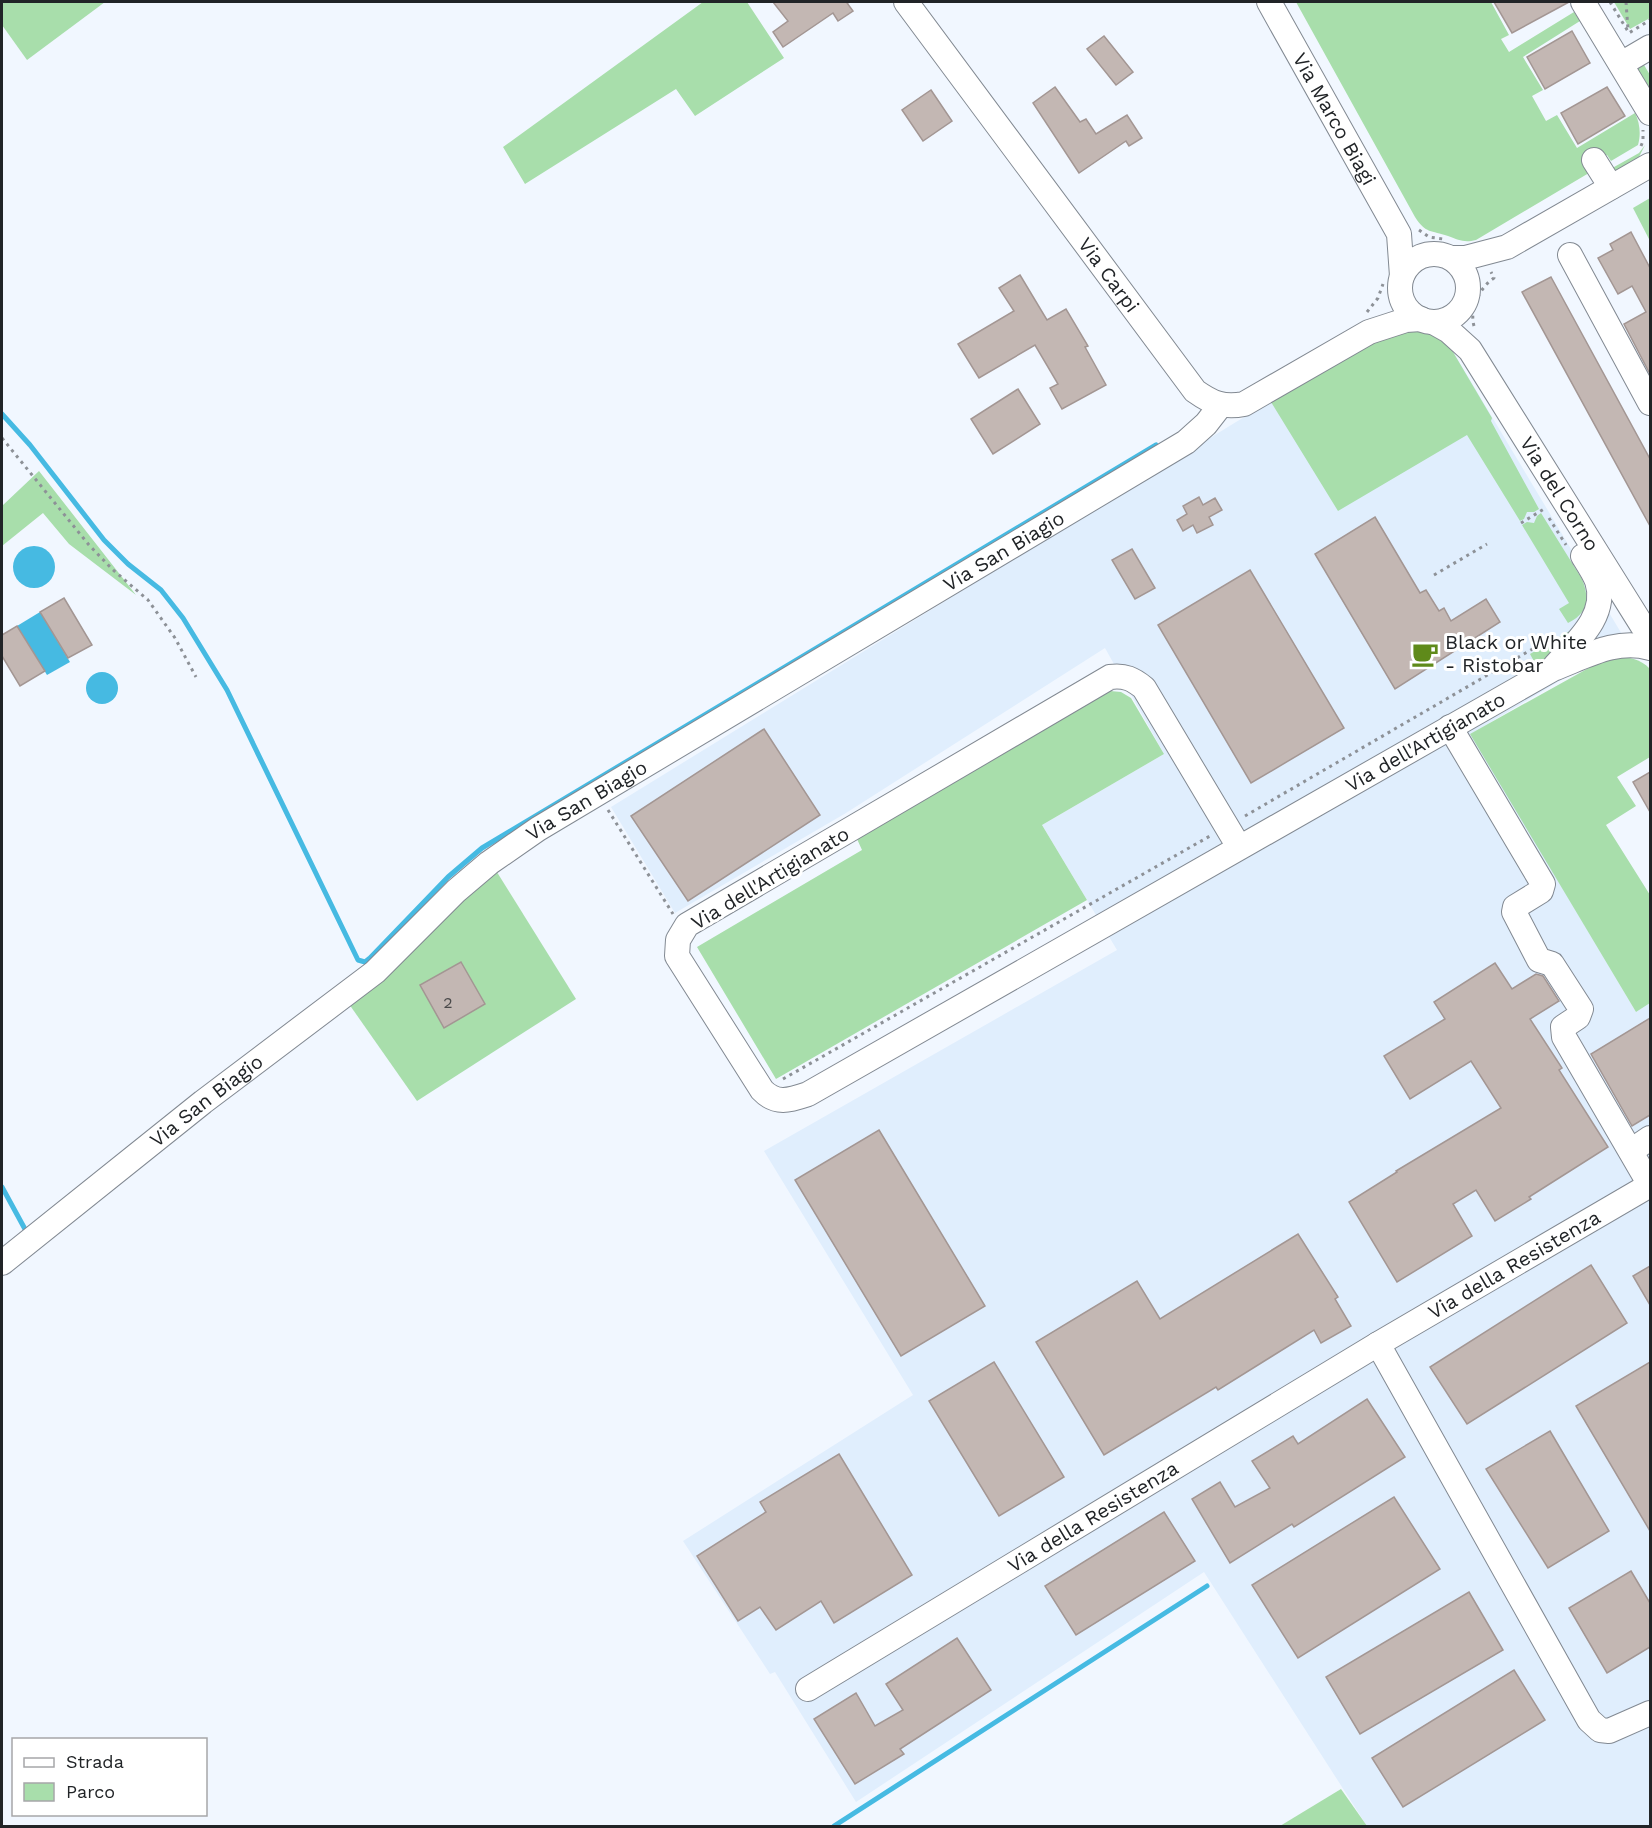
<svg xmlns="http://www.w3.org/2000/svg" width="1652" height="1828" font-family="'Work Sans',sans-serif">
<rect width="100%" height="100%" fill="#f1f7ff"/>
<path fill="#e0eefd" d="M1394 330 1443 335 1626 641 1471 734 1636 1012 1650 1003V1826H1367L1204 1572 856 1802 775 1672 770 1674 683 1541 913 1395 764 1151 1117 950 1042 825 1164 754 1105 648 846 813 675 913 611 807 1236 422Z"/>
<g fill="#a8deab">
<path d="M2 2H105L27 60 2 25Z"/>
<path d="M703 2H747L784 58 695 116 676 89 525 184 503 147Z"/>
<path d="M1296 2H1491L1509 35 1501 39 1509 52 1574 12 1580 21 1523 57 1543 90 1532 96 1546 121 1557 115 1577 148 1635 113C1640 123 1641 135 1638 145L1611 161 1607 155 1600 158 1594 170 1476 240C1464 243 1459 240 1448 236 1431 230 1426 234 1415 217Z"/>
<path d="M1614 2H1650V18L1630 29Z"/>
<path d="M1644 65 1650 75V99L1634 71Z"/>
<path d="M1645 145 1637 161 1615 173 1607 171 1639 153Z"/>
<path d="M1650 198V241L1633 208Z"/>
<path d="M1424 329 1443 335 1492 418 1491 421 1539 509 1534 512H1527L1524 519 1520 521 1467 435 1338 511 1271 402 1394 330Z"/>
<path d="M39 471 136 595 69 544 43 513 2 546V506Z"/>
<path d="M1541 513 1582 579C1590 599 1588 613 1568 623L1559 609 1569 603 1522 525 1527 522 1534 523 1537 516Z"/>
<path d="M1587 621 1564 644 1536 665 1530 654Z"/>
<path d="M1616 656C1629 657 1641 659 1650 669V757L1617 777 1636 806 1606 825 1650 895V1003L1636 1012 1470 734 1603 660Z"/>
<path d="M1110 691 1121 692 1131 698 1164 754 1042 825 1087 900 776 1079 697 947 862 850 857 839Z"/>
<path d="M495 869 576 999 417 1101 349 1004Z"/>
<path d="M1341 1789 1367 1826H1280Z"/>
</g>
<g fill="#46bae2">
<circle cx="34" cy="567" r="21"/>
<path d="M40 612 70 662 47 675 17 626Z"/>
<circle cx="102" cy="688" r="16"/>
</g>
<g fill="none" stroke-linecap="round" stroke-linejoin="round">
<g stroke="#46bae2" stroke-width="5">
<path d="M2 414 30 445 104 540 128 564 161 590 183 618 227 690 358 960 365 962 370 958 448 877 482 848 1156 445"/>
<path d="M2 1187 26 1231"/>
<path d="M834 1826 1207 1586"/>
</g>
</g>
<g fill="#c3b7b3" stroke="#a39693" stroke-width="1.5">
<path d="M773 2H850L847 3 853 11 838 21 833 13 783 47 773 32 788 21Z"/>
<path d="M1494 2H1569L1512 33Z"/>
<path d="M1572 31 1590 63 1545 89 1527 57Z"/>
<path d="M1104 36 1133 72 1116 85 1087 49Z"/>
<path d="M1055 87 1080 122 1086 119 1096 134 1127 115 1142 138 1129 146 1126 141 1079 173 1033 103Z"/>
<path d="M1607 87 1625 116 1578 144 1561 113Z"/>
<path d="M931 90 952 121 923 141 902 110Z"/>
<path d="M1631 232 1650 268V374L1624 324 1646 312 1632 286 1618 294 1598 258 1613 250 1610 244Z"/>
<path d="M1020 275 1047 320 1066 309 1088 346 1085 347 1106 385 1062 409 1050 388 1058 384 1035 345 979 378 958 344 1014 311 999 288Z"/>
<path d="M1551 277 1650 459V526L1522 292Z"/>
<path d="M1018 389 1040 424 993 454 971 419Z"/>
<path d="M1199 497 1203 505 1215 498 1222 510 1209 517 1213 525 1197 533 1193 525 1183 531 1177 520 1187 514 1183 506Z"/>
<path d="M1375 517 1420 593 1426 590 1439 611 1444 608 1451 621 1486 599 1500 622 1395 689 1315 554Z"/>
<path d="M1132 549 1155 588 1135 599 1112 560Z"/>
<path d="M1250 570 1344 728 1251 783 1158 625Z"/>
<path d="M64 598 92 645 68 658 40 612Z"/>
<path d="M17 626 45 671 20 686 2 656V635Z"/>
<path d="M764 729 820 815 688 901 631 816Z"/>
<path d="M1650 772V812L1633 782Z"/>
<path d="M461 962 485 1004 444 1028 420 985Z"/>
<path d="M1495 963 1512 989 1536 974 1543 976 1559 1001 1530 1019 1562 1068 1559 1070 1608 1147 1529 1197 1531 1199 1495 1221 1476 1190 1453 1204 1472 1236 1397 1282 1349 1202 1397 1172 1396 1171 1501 1108 1471 1061 1410 1099 1384 1056 1445 1019 1434 1002Z"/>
<path d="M1650 1018V1115L1632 1126 1591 1054Z"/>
<path d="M879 1130 985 1306 901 1356 795 1180Z"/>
<path d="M1298 1234 1338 1297 1335 1299 1351 1326 1321 1343 1314 1330 1218 1390 1216 1387 1104 1455 1036 1342 1137 1281 1160 1319Z"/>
<path d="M1591 1265 1627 1323 1467 1424 1430 1367Z"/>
<path d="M1650 1266V1305L1633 1276Z"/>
<path d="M994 1362 1064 1477 999 1516 929 1401Z"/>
<path d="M1650 1362V1531L1576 1406Z"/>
<path d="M1367 1399 1405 1457 1294 1527 1292 1524 1230 1563 1192 1499 1220 1482 1235 1507 1270 1488 1252 1461 1293 1436 1298 1444Z"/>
<path d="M1550 1431 1609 1531 1548 1568 1486 1469Z"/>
<path d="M839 1454 912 1575 834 1623 821 1601 776 1630 760 1607 738 1621 697 1556 766 1512 760 1502Z"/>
<path d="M1394 1497 1440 1569 1298 1658 1252 1585Z"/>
<path d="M1164 1512 1195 1561 1076 1635 1045 1586Z"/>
<path d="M1631 1571 1650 1603V1647L1607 1673 1569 1608Z"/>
<path d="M1469 1592 1503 1650 1360 1734 1326 1677Z"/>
<path d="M957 1638 991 1690 900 1749 904 1754 855 1784 814 1719 856 1693 875 1726 903 1710 886 1684Z"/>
<path d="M1514 1670 1545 1720 1403 1807 1372 1758Z"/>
</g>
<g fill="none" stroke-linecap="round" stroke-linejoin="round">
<defs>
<g id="minor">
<path id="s1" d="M906 2 1195 391C1212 403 1223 408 1244 404L1369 332 1406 320 1421 319"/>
<path id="s2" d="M1269 2 1399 234 1402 276"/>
<path d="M1583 2 1650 113"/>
<path d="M1621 64 1650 47"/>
<path d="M1594 160 1611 187"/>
<circle cx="1434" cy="288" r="34"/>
<path d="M1570 255 1650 403"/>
<path d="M1451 258H1465L1507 247 1650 165"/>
<path id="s3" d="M1433 322 1449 331 1470 350 1650 638"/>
<path d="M1554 667C1574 644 1609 616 1597 581 1594 573 1588 564 1583 556"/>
<path d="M1450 727 1543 884 1541 891 1515 907 1514 912 1539 960 1552 964 1581 1009 1578 1017 1563 1027 1564 1037 1650 1185"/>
<path id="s4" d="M1239 847 1144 688C1133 679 1125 675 1110 677L687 925 678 940 677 956 762 1090C776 1105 790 1100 808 1094L1553 669C1585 657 1616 638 1650 648"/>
<path d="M1631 1151 1650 1138"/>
<path id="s5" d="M2 1263 203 1102 375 972 456 891 489 863 538 829 1186 442 1206 424 1220 406"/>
<path d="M1378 1344 1589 1720 1600 1730 1609 1731 1650 1713"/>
<path id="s6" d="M808 1689 1378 1344 1650 1185"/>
</g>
</defs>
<use href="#minor" stroke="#828992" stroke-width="26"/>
<g stroke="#8d9197" stroke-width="3" stroke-dasharray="3 4.5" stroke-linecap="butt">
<path d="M1610 2 1629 33 1650 20"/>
<path d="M1626 2 1628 30"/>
<path d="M1641 146 1643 141V130"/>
<path d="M1419 230 1429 237 1443 239"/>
<path d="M1367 312 1378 298 1383 284"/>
<path d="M1474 326C1469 309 1480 287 1494 278L1491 272"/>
<path d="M2 438 89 545 112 569 148 600 175 638 196 677"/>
<path d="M1549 518 1566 545"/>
<path d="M1521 523 1544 509"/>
<path d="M1434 575 1487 544"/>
<path d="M608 810 673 914"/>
<path d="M1245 816 1553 637"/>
<path d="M783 1079 1210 836"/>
</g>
<use href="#minor" stroke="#fff" stroke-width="24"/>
</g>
<defs>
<symbol id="cafe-bare" viewBox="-9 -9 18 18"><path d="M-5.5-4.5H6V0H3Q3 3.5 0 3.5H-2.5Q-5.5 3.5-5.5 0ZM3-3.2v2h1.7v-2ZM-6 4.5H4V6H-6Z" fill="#5f8a1a" stroke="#fff" stroke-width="2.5" paint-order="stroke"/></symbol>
</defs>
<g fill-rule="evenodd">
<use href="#cafe-bare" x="1406" y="635" width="38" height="38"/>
</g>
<g text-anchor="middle" stroke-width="6" stroke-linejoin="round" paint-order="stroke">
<g font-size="16" fill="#4a494a">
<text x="448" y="1008">2</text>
</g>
<g font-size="20" fill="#212427" stroke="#fff">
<text dy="7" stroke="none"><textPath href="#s2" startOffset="134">Via Marco Biagi</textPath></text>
<text dy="7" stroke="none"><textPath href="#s1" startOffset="340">Via Carpi</textPath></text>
<text dy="7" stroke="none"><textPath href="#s3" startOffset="216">Via del Corno</textPath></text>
<text dy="7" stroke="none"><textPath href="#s5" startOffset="1233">Via San Biagio</textPath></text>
<text dy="7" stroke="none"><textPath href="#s4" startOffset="1665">Via dell'Artigianato</textPath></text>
<text dy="7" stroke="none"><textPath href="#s5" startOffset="747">Via San Biagio</textPath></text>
<text transform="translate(770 878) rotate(-31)" y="7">Via dell'Artigianato</text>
<text dy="7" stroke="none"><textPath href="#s5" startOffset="261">Via San Biagio</textPath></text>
<text dy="7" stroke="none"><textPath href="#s6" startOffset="824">Via della Resistenza</textPath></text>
<text dy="7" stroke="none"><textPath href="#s6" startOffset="333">Via della Resistenza</textPath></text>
</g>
<g font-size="20" fill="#212427" stroke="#fff" text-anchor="start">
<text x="1445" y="649">Black or White<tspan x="1445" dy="23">- Ristobar</tspan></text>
</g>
</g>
<rect width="1652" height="1828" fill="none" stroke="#212427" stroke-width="6"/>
<rect x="12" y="1738" width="195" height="78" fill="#ffffff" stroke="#a6a7a9" stroke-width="1.5"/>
<rect x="24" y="1758" width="30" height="9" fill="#ffffff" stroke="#a6a7a9" stroke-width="1.5"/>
<text x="66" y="1768" font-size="18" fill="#212427">Strada</text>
<rect x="24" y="1783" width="30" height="18" fill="#a8deab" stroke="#a6a7a9" stroke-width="1.5"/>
<text x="66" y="1798" font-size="18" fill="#212427">Parco</text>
</svg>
